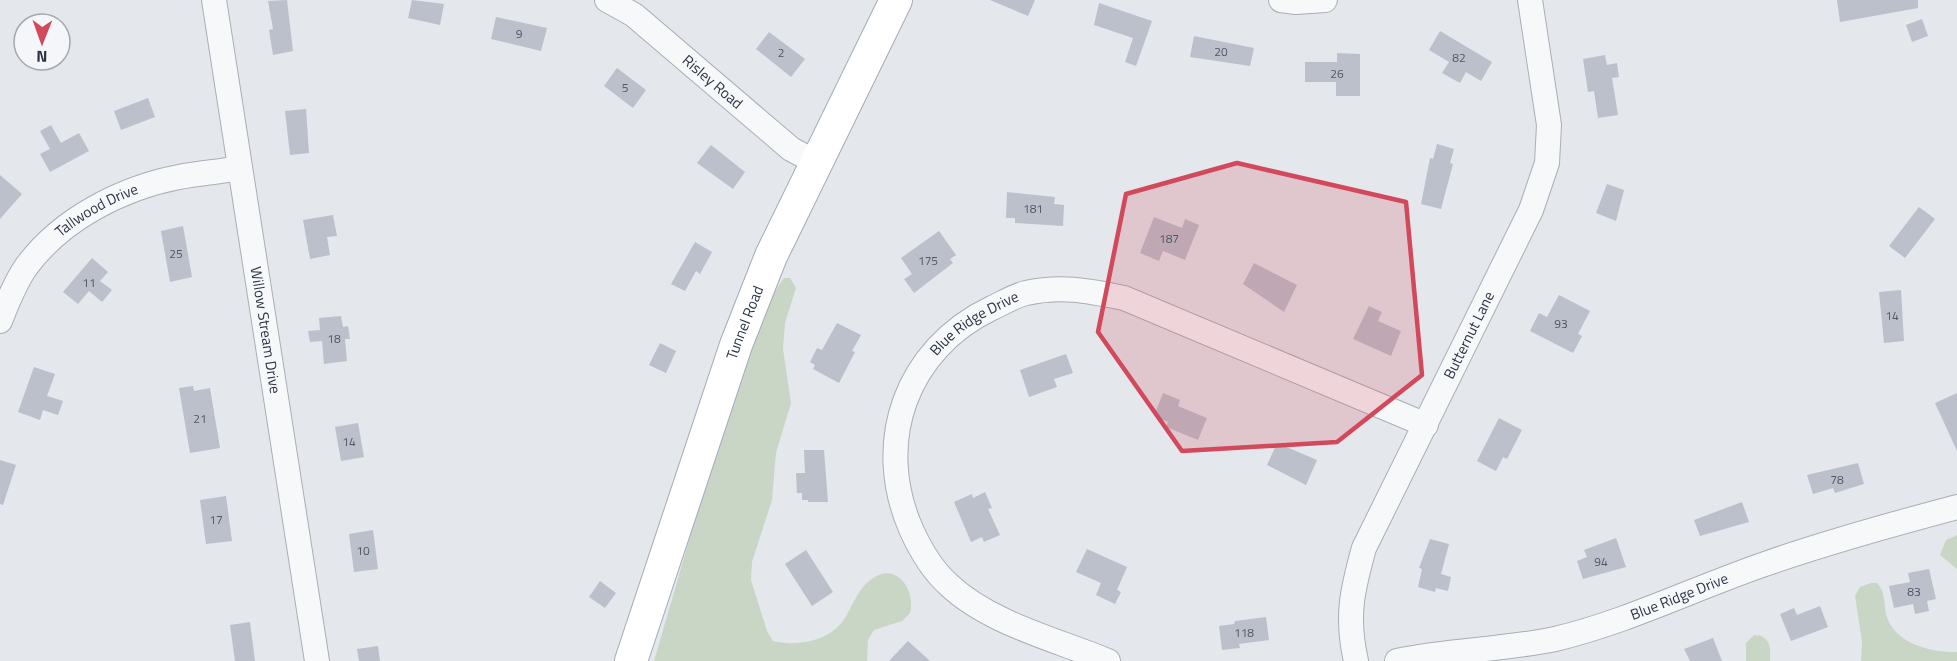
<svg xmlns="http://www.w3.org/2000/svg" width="1957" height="661" font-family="'Titillium Web',sans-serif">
<rect width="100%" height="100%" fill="#e4e7ec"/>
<g fill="#c9d6c5">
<path d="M784 278H790L796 288 785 323 783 349 791 403 776 453 772 500 752 562 751 580 767 631 773 641C798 647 831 641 845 618 854 603 859 586 875 577 898 563 916 592 910 613L902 621 874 630 868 640 867 661H654L704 489 762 310Z"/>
<path d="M1957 535V569L1940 555 1946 540Z"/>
<path d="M1871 583H1877C1885 590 1884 604 1886 614 1893 643 1931 653 1957 652V661H1861L1862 642 1855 596 1860 587Z"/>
<path d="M1754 635C1770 635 1771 648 1770 661H1746V643Z"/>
</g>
<g fill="#bbc0ca">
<path d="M287 0 293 51 273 55 269 30 273 29 268 1Z"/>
<path d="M412 0 444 4 440 25 408 18Z"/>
<path d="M990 0H1035L1028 16Z"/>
<path d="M1837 0H1918V8L1840 22Z"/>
<path d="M1099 3 1152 21 1136 66 1125 62 1133 38 1094 25Z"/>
<path d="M496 17 547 28 541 51 491 39Z"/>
<path d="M1922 19 1928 36 1912 42 1906 25Z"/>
<path d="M1440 31 1492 62 1481 81 1466 72 1460 83 1442 73 1449 62 1429 50Z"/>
<path d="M769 32 805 59 791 77 756 49Z"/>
<path d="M1194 36 1254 48 1250 66 1190 57Z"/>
<path d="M1337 53 1360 54V96H1336V82H1305V62H1337Z"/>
<path d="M1605 55 1607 65 1617 63 1619 77 1612 78 1618 115 1598 118 1594 91 1588 92 1583 59Z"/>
<path d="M617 68 646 90 633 108 604 86Z"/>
<path d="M148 98 155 117 121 130 114 111Z"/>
<path d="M306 109 309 153 290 155 285 111Z"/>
<path d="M51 125 61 143 79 133 89 151 50 172 40 154 50 149 40 131Z"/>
<path d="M1437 144 1454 149 1450 163 1453 164 1441 209 1421 204 1430 158 1433 159Z"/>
<path d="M711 145 745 172 733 189 697 163Z"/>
<path d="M0 175 22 194 0 219Z"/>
<path d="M1607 184 1624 190 1616 221 1596 213Z"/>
<path d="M1007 192 1055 197 1054 204 1064 205 1063 226 1015 223V218H1006Z"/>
<path d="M1919 207 1935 219 1905 258 1889 246Z"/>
<path d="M333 215 337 236 327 237 330 255 310 259 303 220Z"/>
<path d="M1154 217 1182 228 1185 219 1199 225 1185 260 1163 251 1159 261 1140 253Z"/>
<path d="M183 226 192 277 170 282 161 231Z"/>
<path d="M939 231 956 255 950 259 953 263 914 293 904 279 912 274 901 258Z"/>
<path d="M695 242 712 252 700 274 696 271 685 291 671 284Z"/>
<path d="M92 258 108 272 100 281 112 290 102 302 89 291 78 304 63 292Z"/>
<path d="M1254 263 1297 285 1284 312 1243 284Z"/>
<path d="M1901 290 1904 341 1884 343 1879 292Z"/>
<path d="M1559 295 1590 311 1578 334 1582 336 1573 353 1530 331 1539 313 1547 317Z"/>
<path d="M1369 306 1382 312 1378 321 1401 331 1391 356 1353 339Z"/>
<path d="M341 316 343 327 348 326 350 339H345L347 361 324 364 322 341 310 342 308 331 320 330 319 318Z"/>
<path d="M837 323 861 335 852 351 855 352 839 383 813 369 815 365 810 362 817 348 822 350Z"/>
<path d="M660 343 676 351 666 373 649 365Z"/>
<path d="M1066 354 1073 373 1054 379 1057 387 1029 397 1020 370Z"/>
<path d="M34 367 55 374 47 396 63 401 58 415 43 410 40 420 18 412Z"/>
<path d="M193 386 194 391 210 388 220 448 190 453 179 388Z"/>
<path d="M1163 393 1180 400 1178 406 1207 418 1198 440 1166 427 1168 422 1154 416Z"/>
<path d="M1957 393V451L1935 403Z"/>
<path d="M1499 418 1522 430 1507 459 1503 457 1496 471 1477 461Z"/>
<path d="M358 423 364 457 341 461 335 427Z"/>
<path d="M1277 443 1317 460 1306 485 1267 465Z"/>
<path d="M804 450H824L828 502H808V500H802V493H797L796 473H805Z"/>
<path d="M0 460 16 465 3 505 0 504Z"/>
<path d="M1858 463 1864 484 1835 493 1833 488 1813 494 1807 475Z"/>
<path d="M985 492 992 508 988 509 1000 535 984 542 982 537 971 542 954 502 972 494 973 498Z"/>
<path d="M226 496 232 541 206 544 200 500Z"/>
<path d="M1742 502 1749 522 1700 536 1694 520Z"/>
<path d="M373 530 378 569 354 572 349 534Z"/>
<path d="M1616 538 1626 567 1583 579 1577 561 1587 557 1584 550Z"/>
<path d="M1430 539 1449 544 1441 574 1451 577 1448 591 1436 588 1435 592 1418 587 1422 569 1419 568Z"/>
<path d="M1087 549 1127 567 1117 590 1121 592 1115 604 1096 595 1101 583 1076 572Z"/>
<path d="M806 550 833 592 812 606 785 564Z"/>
<path d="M1929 569 1936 599 1927 601 1929 611 1915 614 1913 604 1894 608 1889 586 1910 582 1908 573Z"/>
<path d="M600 581 616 593 605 608 589 597Z"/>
<path d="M1820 606 1828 627 1791 641 1780 614 1794 608 1797 615Z"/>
<path d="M1266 617 1269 640 1239 644 1240 648 1222 650 1219 626 1234 624 1235 621Z"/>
<path d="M250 622 255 661H235L230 625Z"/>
<path d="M1713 638 1722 661H1690L1684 649Z"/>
<path d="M908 641 930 661H889Z"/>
<path d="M378 646 380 661H359L357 649Z"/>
</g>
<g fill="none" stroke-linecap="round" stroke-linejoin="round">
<defs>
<g id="minor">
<path id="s1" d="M214 0 317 661"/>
<path id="s2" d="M607 0 634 15 791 149 817 163"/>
<path d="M1281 0 1296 2 1325 0"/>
<path id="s3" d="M0 321C7 303 15 283 26 267 61 219 122 188 179 177 199 173 219 172 239 168"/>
<path id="s4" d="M1108 661C1057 640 989 623 949 585 932 570 920 549 911 529 873 442 906 349 992 308 1003 303 1014 296 1026 293 1062 285 1089 291 1124 298L1426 425"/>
<path id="s5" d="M1356 661C1346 617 1352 591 1364 548L1531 210 1547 163 1549 125 1530 0"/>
<path id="s6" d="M1397 661C1449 650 1503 650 1555 639 1627 622 1695 588 1765 564 1827 542 1893 524 1957 507"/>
</g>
<g id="major">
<path id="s7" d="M631 661 736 345 771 256 896 0"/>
</g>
</defs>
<use href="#minor" stroke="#a9aeb7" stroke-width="26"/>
<use href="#major" stroke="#a3abb8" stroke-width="34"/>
<use href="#minor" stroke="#f7f8fa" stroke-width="24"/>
<use href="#major" stroke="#fff" stroke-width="32"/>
</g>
<path fill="#d1495b" fill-opacity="0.2" stroke="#d1495b" stroke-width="4.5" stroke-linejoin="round" d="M1237 163 1406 202 1422 375 1337 442 1182 451 1098 332 1126 194Z"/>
<g text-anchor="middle" stroke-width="4.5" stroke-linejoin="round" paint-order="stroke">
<g font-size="12" fill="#4f5766">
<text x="519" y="38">9</text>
<text x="1221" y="56">20</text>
<text x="781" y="57">2</text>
<text x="1459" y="62">82</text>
<text x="1337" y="78">26</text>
<text x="625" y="92">5</text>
<text x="1033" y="213">181</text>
<text x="1169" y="243">187</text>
<text x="176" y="258">25</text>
<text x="928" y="265">175</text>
<text x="89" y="287">11</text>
<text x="1892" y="320">14</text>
<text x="1561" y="328">93</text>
<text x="334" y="343">18</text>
<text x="200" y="423">21</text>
<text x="349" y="446">14</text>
<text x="1837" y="484">78</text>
<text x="216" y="524">17</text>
<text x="363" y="555">10</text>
<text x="1601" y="566">94</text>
<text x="1914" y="596">83</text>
<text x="1244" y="637">118</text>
</g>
<g font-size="15" fill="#2b3445" stroke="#f4f6f9">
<text dy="5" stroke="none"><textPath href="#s2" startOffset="134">Risley Road</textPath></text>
<text dy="5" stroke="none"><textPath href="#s3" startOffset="152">Tallwood Drive</textPath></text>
<text dy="5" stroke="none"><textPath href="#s7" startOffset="357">Tunnel Road</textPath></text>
<text dy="5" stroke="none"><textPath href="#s4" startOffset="484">Blue Ridge Drive</textPath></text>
<text dy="5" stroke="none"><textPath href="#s1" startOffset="334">Willow Stream Drive</textPath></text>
<text dy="5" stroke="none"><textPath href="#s5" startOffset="352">Butternut Lane</textPath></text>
<text dy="5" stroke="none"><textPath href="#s6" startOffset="291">Blue Ridge Drive</textPath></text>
</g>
</g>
<g transform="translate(42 42) rotate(181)"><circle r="28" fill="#f4f6f9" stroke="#a4a8b1" stroke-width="1.5"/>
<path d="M0-4.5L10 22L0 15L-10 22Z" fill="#d1495b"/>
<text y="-9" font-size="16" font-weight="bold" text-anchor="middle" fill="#2b3445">N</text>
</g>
</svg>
